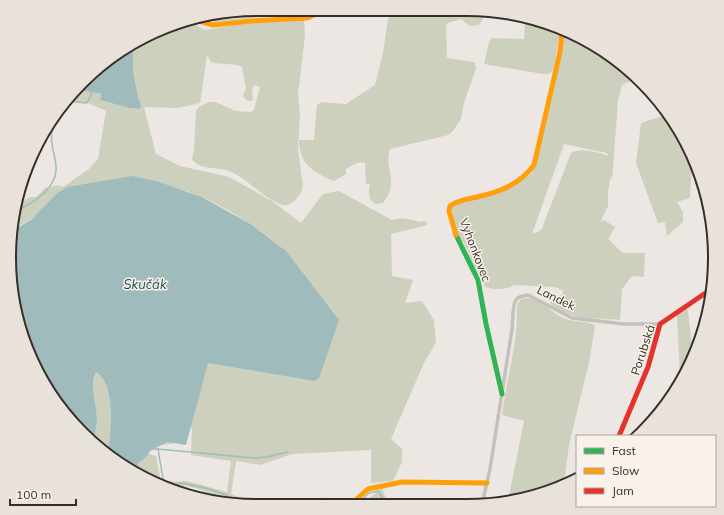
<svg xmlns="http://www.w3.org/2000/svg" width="724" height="515" font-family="Mulish,sans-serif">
<rect width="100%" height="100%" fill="#ece7e2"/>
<g fill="#cdd0bd" fill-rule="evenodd">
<path d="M258 9 307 10 305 13 301 15 271 17 265 15 261 17 216 22 210 20 209 15Z"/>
<path d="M392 12 484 13 483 18 480 24C471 28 467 25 461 19L448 23 446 26 447 58 473 62 475 63 476 68 464 103 461 119 452 132 448 135 444 136 390 149C383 169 401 181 383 203L375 204C367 198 369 192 370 184H366L365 163 370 165C361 159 354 164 346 169V174L334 181C314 173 299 164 299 140H314L317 105 322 102 346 104 375 85 383 53 388 19Z"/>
<path d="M528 18 560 31 554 69C551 73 549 74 543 74L484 64 489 42 492 38 524 39 525 19Z"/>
<path d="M302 20 304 21 305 35 298 95 300 115 298 149 303 187C301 194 293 206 284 205 267 202 246 177 229 171 219 167 198 170 192 159L194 149 196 111 199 107 209 102H215L236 111 251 112 254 110 260 87 254 85 252 92 253 100 251 101 246 100 243 96 246 88 242 67 238 65 214 63 211 62 207 55 200 103 178 108 144 107 156 154 180 166 229 177 272 201 301 223 323 194 339 191 392 220 403 218 421 222 426 221 427 225 391 234 392 276 413 280 405 303 422 301 434 320 436 342 424 363 391 439 402 449V462L393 481 371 483V450L292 454 260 465 236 461 231 494 257 505H241L199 489 185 486 174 487 148 480 135 470 136 465 149 454 156 456 161 482 187 481 227 492 231 461 191 455 192 427C187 431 183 437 178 441 168 448 123 446 109 443V448L106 449 96 441C94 433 97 427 97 419 97 405 89 384 96 372L99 374 63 189 57 193 34 217 11 231V225L18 202 31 197H36L45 188 58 185 63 187 89 169 98 159 106 111 88 103 66 100 71 93 77 88 85 91 101 94 100 100 129 108 140 109 141 105 138 97 133 70V45L181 23 194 24 205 30 247 23ZM176 188C209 196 244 219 271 239 278 245 286 250 291 258Z"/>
<path d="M565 33 591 42 635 79 622 85 618 101 612 181 611 175 608 191V206L600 222 604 220 615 227 608 239 623 253H645L644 277 632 276 622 289 620 320C594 317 573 322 550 304L551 301 559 297 563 293 562 290 555 287 514 285C506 290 494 290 485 287L470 257 468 250 465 246 464 242H461L455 227 451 207 452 205 518 183 532 173ZM564 144 607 153 608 156C598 152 581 147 571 153L542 228 540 231 532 234Z"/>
<path d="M666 115 692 161 690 198 677 202 683 212V222L667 236 665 222 658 223 636 163 641 123Z"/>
<path d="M524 298C539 297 549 310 561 317 572 323 585 320 595 325L590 358 569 445 564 484 508 501 524 421 502 415C506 381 517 347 517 313 517 306 516 301 524 298Z"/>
<path d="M687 308 688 312 693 353 689 368 680 380 677 316V315Z"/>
<path d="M382 487 388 505H362Z"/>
</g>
<g fill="#a0bbbc">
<path d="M133 45V70L138 97 141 105 140 109 129 108 100 100 101 94 85 91 77 88 120 51Z"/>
<path d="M132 176 156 181 202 197 252 225 286 251 339 320 319 378 315 381 208 363 186 445 167 442 150 451C147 460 137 460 135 470L106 449 109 447C111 427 116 384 96 372 89 384 97 406 97 419 97 427 94 433 96 441L71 421 35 367 11 290V232L32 219 57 193 67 187Z"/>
</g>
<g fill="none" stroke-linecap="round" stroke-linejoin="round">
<g stroke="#a0bbbc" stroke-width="1.5">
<path d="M66 101 87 103 93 91"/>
<path d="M16 211C31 204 54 191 56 171 57 163 53 152 52 144 51 137 52 129 52 122"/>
<path d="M152 449H158L164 485"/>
<path d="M158 449 254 458 267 457 287 452"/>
<path d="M169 485 183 483 205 488 221 493 249 505"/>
<path d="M307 505C316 493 335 500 346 505"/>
<path d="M356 505 369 493 378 491 387 505"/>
</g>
<g stroke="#c5c0bb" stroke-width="3.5">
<path d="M713 279V265"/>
<path d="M165 485 171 483"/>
<path d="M482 504 490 469 512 329C513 322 512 305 516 300 518 296 524 296 528 295L572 318 624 324H660"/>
</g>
<path stroke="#30b455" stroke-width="5" d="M456 235 478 280 486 324 502 394"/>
<g stroke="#ff9f0a" stroke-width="5">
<path d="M194 17 199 21 213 25 251 21 307 18 325 10"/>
<path d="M456 235 449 211 450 206C458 200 468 199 477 197 500 192 520 184 534 165L560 52 562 32"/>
<path d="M350 505 368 489 402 482 487 483"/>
</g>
<path stroke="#e5322d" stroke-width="5" d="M619 436 648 367 660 324 710 290"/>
</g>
<g text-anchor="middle" stroke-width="3" stroke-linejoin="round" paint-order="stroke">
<g font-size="12" fill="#362e29" stroke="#f8f2ea">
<text transform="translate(475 250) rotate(69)" y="4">Vyhonkovec</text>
<text transform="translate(556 298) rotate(26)" y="4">Landek</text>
<text transform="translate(643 350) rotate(-72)" y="4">Porubská</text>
</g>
<g font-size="13" font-style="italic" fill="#224f54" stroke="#f8f2ea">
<text x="145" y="289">Skučák</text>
</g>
</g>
<path d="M0 0H724V515H0ZM257 16H467A241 241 0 0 1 708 257V258A241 241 0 0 1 467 499H257A241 241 0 0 1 16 258V257A241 241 0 0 1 257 16Z" fill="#e8e2db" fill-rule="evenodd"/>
<path fill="none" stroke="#362e29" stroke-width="2" d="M257 16H467A241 241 0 0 1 708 257V258A241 241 0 0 1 467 499H257A241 241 0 0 1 16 258V257A241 241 0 0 1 257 16Z"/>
<rect x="576" y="435" width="140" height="72" fill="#f8f2ea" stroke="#aaa49d"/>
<rect x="584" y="448" width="20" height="6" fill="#30b455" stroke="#aaa49d"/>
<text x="612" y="455" font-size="12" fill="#362e29">Fast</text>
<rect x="584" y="468" width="20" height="6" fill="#ff9f0a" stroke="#aaa49d"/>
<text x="612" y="475" font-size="12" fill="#362e29">Slow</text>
<rect x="584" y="488" width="20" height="6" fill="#e5322d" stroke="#aaa49d"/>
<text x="612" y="495" font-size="12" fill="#362e29">Jam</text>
<path d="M10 499v6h66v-6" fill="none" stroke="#362e29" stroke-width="2"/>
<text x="16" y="499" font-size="12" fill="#362e29" stroke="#f8f2ea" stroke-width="3" paint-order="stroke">100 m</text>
</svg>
